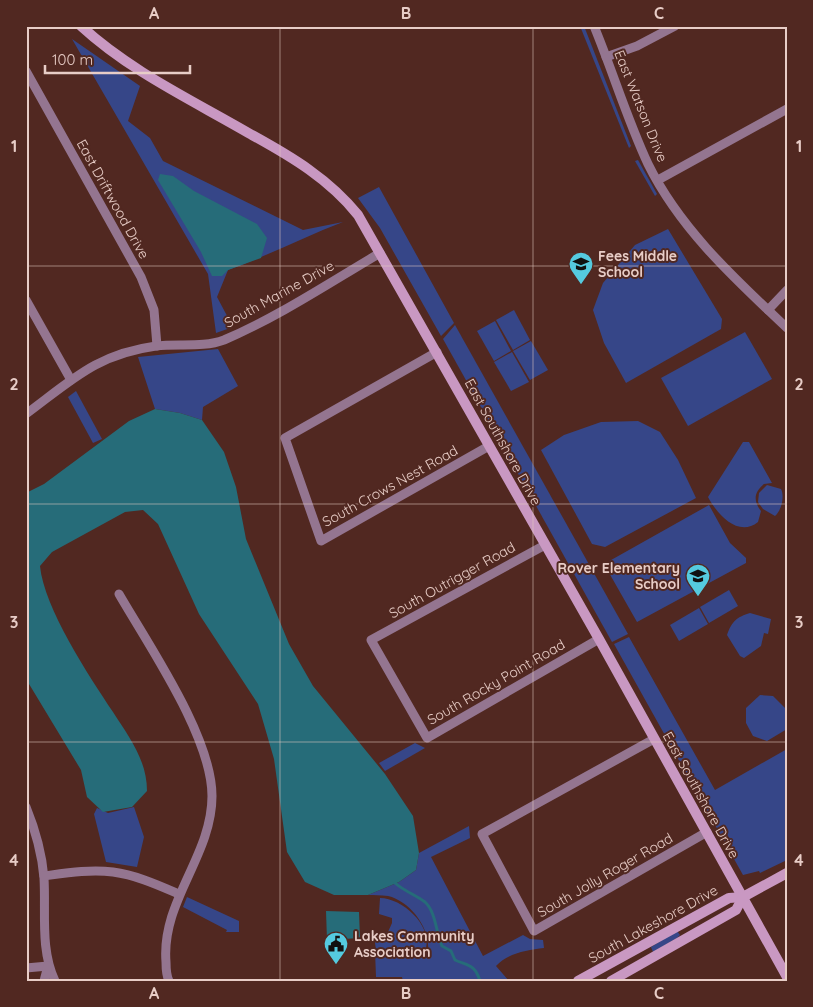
<svg xmlns="http://www.w3.org/2000/svg" width="813" height="1007" font-family="Quicksand,sans-serif">
<rect width="100%" height="100%" fill="#512821"/>
<g fill="#364688">
<path d="M580 26H584L631 146 629 148Z"/>
<path d="M72 39 140 86 128 121 150 138 163 161 303 230 343 222C304 237 267 256 228 270L217 297 233 327 216 333 208 274Z"/>
<path d="M638 160 657 194 655 196 635 161Z"/>
<path d="M379 187 454 323 441 336 380 228 358 198Z"/>
<path d="M668 229 722 319 721 329 626 383 604 343 593 310 603 283 635 245Z"/>
<path d="M514 310 530 340 513 350 496 320Z"/>
<path d="M495 321 511 351 494 361 477 331Z"/>
<path d="M455 325 628 634 612 642 443 339Z"/>
<path d="M745 332 772 379 688 426 661 378Z"/>
<path d="M531 341 548 370 530 380 513 351Z"/>
<path d="M218 349 238 386 203 407 202 420 180 413 155 409 138 357Z"/>
<path d="M512 352 529 382 511 391 494 362Z"/>
<path d="M76 391 102 439 93 443 68 397Z"/>
<path d="M638 421 660 432 678 460 696 498 605 547 592 544 541 450 564 435 601 422Z"/>
<path d="M743 442H749L772 483 764 484C754 492 753 501 761 511L758 522C738 538 717 514 708 497Z"/>
<path d="M767 485 781 489C785 497 781 511 775 516L763 509 758 502 759 493Z"/>
<path d="M709 505 730 543 746 558V563L637 622 604 564Z"/>
<path d="M729 590 738 606 709 623 700 607Z"/>
<path d="M699 608 708 624 679 641 670 625Z"/>
<path d="M750 613 771 619 768 634 764 633 761 646 744 658 740 656 727 635C732 621 737 617 750 613Z"/>
<path d="M629 637 715 790 787 749V860L760 873 759 871 743 875 614 644Z"/>
<path d="M760 695 773 696 787 710V729L767 741 753 736 746 723V708Z"/>
<path d="M415 743 425 748 385 771 379 763Z"/>
<path d="M134 807 144 837 137 867 106 862 94 814 97 808 108 813Z"/>
<path d="M469 826 470 838 431 857 483 956 523 935 530 939 543 940 544 948C527 950 508 953 496 966L509 981H403L402 977H376L375 951 428 949C430 928 410 901 388 896 381 895 374 895 368 895L399 882 416 870 419 853Z"/>
<path d="M187 897 239 921V932H226L227 930 183 907Z"/>
<path d="M380 898C402 898 432 925 426 948L376 950 375 943 379 933 388 932 392 923V918L379 914Z"/>
<path d="M677 931 680 935 677 938 653 952 651 947Z"/>
</g>
<g fill="#266c79">
<path d="M160 174 173 176 194 191 257 224 267 238 261 258 228 270 222 276H212L201 252 158 180Z"/>
<path d="M155 409 180 413 202 420 224 452 236 487 246 539 289 644 313 686 385 774 413 816 419 853 416 870 399 882 368 895H334L305 882 287 852 274 759 258 704 199 614 158 524 143 510 125 512 52 552 40 566C44 608 89 676 113 712 129 737 147 760 147 791L132 807 103 812 87 797 81 770 26 679V493L44 484 129 421Z"/>
<path d="M326 911 359 912 360 938 327 940Z"/>
</g>
<g fill="none" stroke-linecap="round" stroke-linejoin="round">
<path stroke="#266c79" stroke-width="3" d="M395 883C404 891 416 895 425 902 436 912 436 933 442 946L451 951 455 960C468 966 475 964 480 981"/>
<g stroke="#947590" stroke-width="9">
<path d="M594 26C613 72 627 119 648 164 680 229 735 279 787 328"/>
<path d="M606 57 637 46 675 26"/>
<path d="M26 71 141 277 154 310 157 346"/>
<path d="M658 180 787 109"/>
<path d="M26 300 71 380"/>
<path d="M768 310 787 290"/>
<path d="M437 352 285 438 321 541 489 446"/>
<path d="M26 414C72 380 97 354 156 346 177 343 203 348 224 340 278 317 329 283 380 253"/>
<path d="M545 545 371 640 427 738 599 639"/>
<path d="M119 594C149 646 212 737 212 796 212 856 161 901 166 962 166 968 166 975 169 981"/>
<path d="M654 739 482 834 534 931 707 832"/>
<path d="M26 807C35 829 42 854 44 878 46 912 40 950 55 981"/>
<path d="M44 876C66 873 90 869 113 872 136 875 158 885 179 894"/>
<path d="M26 968 48 966"/>
<path d="M44 981 48 966"/>
</g>
<g stroke="#c998c2" stroke-width="10">
<path d="M81 26C131 72 194 101 252 135 292 157 329 179 358 215L599 639 787 977"/>
<path d="M578 981 729 898 743 897 787 873"/>
<path d="M611 981 736 910 743 897"/>
</g>
</g>
<path fill="none" stroke="#e8cdc7" stroke-width="1" stroke-opacity="0.55" d="M280 26V981M533 26V981M26 266H787M26 504H787M26 742H787"/>
<defs>
<symbol id="school-pin" viewBox="-11 -11 22 30"><path d="M0 17L-7.5 6A9.5 9.5 0 1 1 7.5 6Z" fill="#55cadf" stroke="#512821"/><path d="M0-5L7-2L0 1L-7-2ZM-4 1L0 2.5L4 1V4Q0 6-4 4Z" fill="#111"/></symbol>
<symbol id="civic-pin" viewBox="-11 -11 22 30"><path d="M0 17L-7.5 6A9.5 9.5 0 1 1 7.5 6Z" fill="#55cadf" stroke="#512821"/><path d="M-.6-6.5H3V-4.5H.6V-3L4-1V1h2V6H-6V1h2V-1L-.6-3ZM-1.2 2.5V6h2.4V2.5Z" fill="#111"/></symbol>
</defs>
<g fill-rule="evenodd">
<use href="#school-pin" x="567" y="250" width="28" height="38"/>
<use href="#school-pin" x="684" y="562" width="28" height="38"/>
<use href="#civic-pin" x="322" y="930" width="28" height="38"/>
</g>
<g text-anchor="middle" stroke-width="4" stroke-linejoin="round" paint-order="stroke">
<g font-size="14" fill="#e8cdc7" stroke="#512821">
<text transform="translate(641 106) rotate(68)" y="5">East Watson Drive</text>
<text transform="translate(113 199) rotate(61)" y="5">East Driftwood Drive</text>
<text transform="translate(279 294) rotate(-29)" y="5">South Marine Drive</text>
<text transform="translate(503 442) rotate(61)" y="5">East Southshore Drive</text>
<text transform="translate(390 486) rotate(-29)" y="5">South Crows Nest Road</text>
<text transform="translate(452 580) rotate(-29)" y="5">South Outrigger Road</text>
<text transform="translate(496 682) rotate(-30)" y="5">South Rocky Point Road</text>
<text transform="translate(701 795) rotate(61)" y="5">East Southshore Drive</text>
<text transform="translate(605 875) rotate(-30)" y="5">South Jolly Roger Road</text>
<text transform="translate(653 924) rotate(-29)" y="5">South Lakeshore Drive</text>
</g>
<g font-size="14" font-weight="bold" fill="#e8cdc7" stroke="#512821" text-anchor="start">
<text x="598" y="261">Fees Middle<tspan x="598" dy="16">School</tspan></text>
<text x="680" y="573" text-anchor="end">Rover Elementary<tspan x="680" dy="16">School</tspan></text>
<text x="354" y="941">Lakes Community<tspan x="354" dy="16">Association</tspan></text>
</g>
</g>
<rect width="813" height="1007" fill="none" stroke="#512821" stroke-width="55"/>
<path d="M45 65v8h145v-8" fill="none" stroke="#e8cdc7" stroke-width="2.5"/>
<text x="52" y="65" font-size="15" fill="#e8cdc7" stroke="#512821" stroke-width="4" paint-order="stroke">100 m</text>
<rect x="28" y="28" width="758" height="952" fill="none" stroke="#e8cdc7" stroke-width="2"/>
<g font-size="16" text-anchor="middle" font-weight="bold" fill="#e8cdc7">
<text x="154" y="19">A</text>
<text x="406" y="19">B</text>
<text x="659" y="19">C</text>
<text x="14" y="152">1</text>
<text x="799" y="152">1</text>
<text x="14" y="390">2</text>
<text x="799" y="390">2</text>
<text x="14" y="628">3</text>
<text x="799" y="628">3</text>
<text x="14" y="866">4</text>
<text x="799" y="866">4</text>
<text x="154" y="999">A</text>
<text x="406" y="999">B</text>
<text x="659" y="999">C</text>
</g>
</svg>
